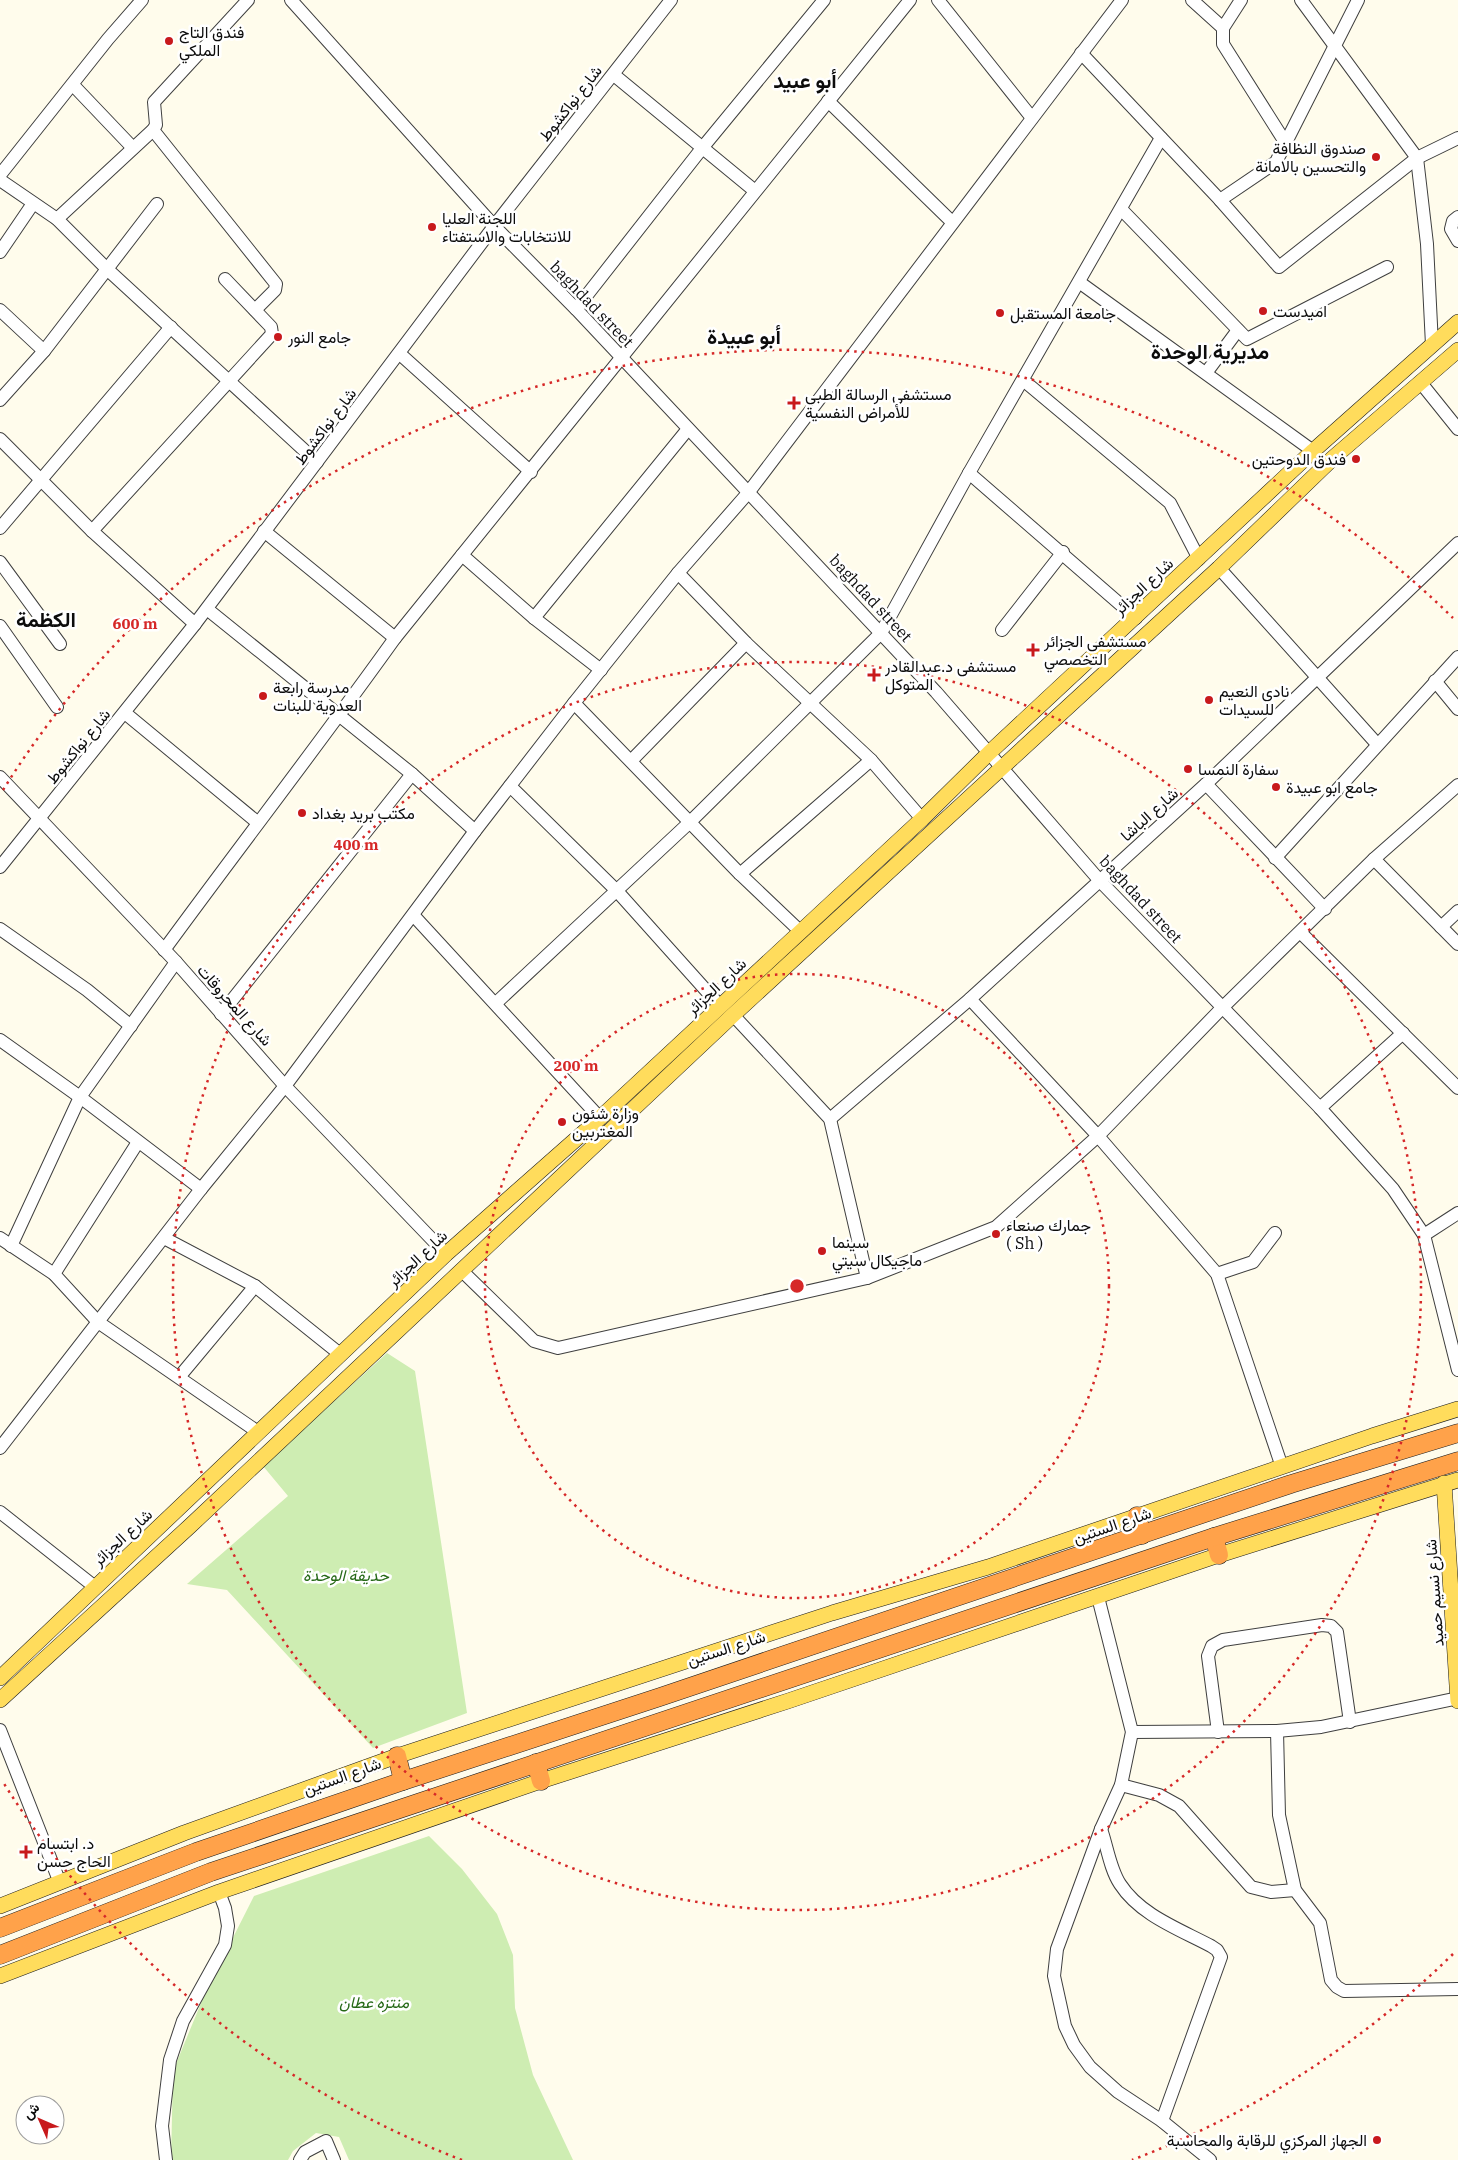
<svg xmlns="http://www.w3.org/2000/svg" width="1458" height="2160" font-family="'IBM Plex Serif',Vazirmatn,serif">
<rect width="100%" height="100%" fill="#fffcec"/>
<g fill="#ceedb2">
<path d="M387 1353 415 1371 467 1713 373 1748 227 1590 187 1584 288 1496 263 1466Z"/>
<path d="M429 1836 462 1869 497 1914 513 1955 515 2008 533 2075 573 2160H349L339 2137 316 2133 293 2151 288 2160H171L173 2071 206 1991 254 1896Z"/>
</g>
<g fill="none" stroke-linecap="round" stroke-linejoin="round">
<defs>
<g id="minor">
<path d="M291 0 495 227 576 309 936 692 1100 881 1320 1108 1393 1189 1424 1235 1458 1370"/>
<path d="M938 0 1032 118"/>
<path d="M1192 0 1223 28"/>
<path d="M1241 0 1223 28V44L1285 142"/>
<path d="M1301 0 1417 158 1427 244 1432 345"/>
<path d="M1081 53 1220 200 1279 267 1417 158 1458 138"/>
<path d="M614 75 755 191"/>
<path d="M73 85 133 148"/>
<path d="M828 101 952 222"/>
<path d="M153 130 276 284 275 290 255 310"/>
<path d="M0 175 108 39 142 0"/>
<path d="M0 180 57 219 107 269 317 462"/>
<path d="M1220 200 1276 162 1358 0"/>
<path d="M1121 209 1247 339 1387 267"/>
<path d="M1458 217 1453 221 1451 229 1458 241"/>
<path d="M57 219 153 130 156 125 154 102 248 0"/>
<path d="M0 252 32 205"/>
<path d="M1079 282 1313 451"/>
<path d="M576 309 703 147 824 0"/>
<path d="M0 310 44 351"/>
<path d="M400 354 531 472"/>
<path d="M1206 373 1238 330"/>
<path d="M1023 380 1170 503 1199 559"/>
<path d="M1421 383 1458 429"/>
<path d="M0 400 44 351 157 204"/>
<path d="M0 439 92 531 195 624"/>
<path d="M969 473 1136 618"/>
<path d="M0 528 171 327"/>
<path d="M92 531 272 334 271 327 225 279"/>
<path d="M264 531 395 638"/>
<path d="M462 555 534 618 601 670"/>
<path d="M0 562 60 644"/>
<path d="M1219 568 1377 744"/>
<path d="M678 573 746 643 871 760 922 819"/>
<path d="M207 609 412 774 475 831"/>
<path d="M534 618 688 429"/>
<path d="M0 626 57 707"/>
<path d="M1002 630 1063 552"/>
<path d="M1435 681 1458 709"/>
<path d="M574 703 740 874 801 932"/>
<path d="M125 713 257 822"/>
<path d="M631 761 746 643"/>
<path d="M0 777 176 962 285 1086 446 1254"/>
<path d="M1206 784 1325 909"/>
<path d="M510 786 617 891 720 1006"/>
<path d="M1275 858 1458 657"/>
<path d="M1374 859 1458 944"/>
<path d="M0 867 195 624 498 221 671 0"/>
<path d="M740 874 871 760"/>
<path d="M414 916 600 1118"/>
<path d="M1441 927 1458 911"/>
<path d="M0 929 87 990 131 1026"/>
<path d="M1301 933 1458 1088"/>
<path d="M164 950C240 846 320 743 395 638L910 0"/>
<path d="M970 999 1098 1136 1217 1274 1282 1467"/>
<path d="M496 1003 690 822 881 633 969 473 1161 138"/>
<path d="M221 1014 412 774"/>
<path d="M733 1015 830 1119 867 1278"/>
<path d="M0 1040 80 1097 201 1189"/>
<path d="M1320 1108 1403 1033"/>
<path d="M830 1119 970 999 1206 784 1458 543"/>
<path d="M1424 1235 1458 1213"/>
<path d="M0 1238 54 1274 98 1322 258 1432"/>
<path d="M164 1238 255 1286 340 1354"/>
<path d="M11 1246 80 1097 176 962"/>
<path d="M462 1271 534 1341 558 1348 867 1278 996 1227 1098 1136 1222 1008 1374 859 1458 785"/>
<path d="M54 1274 138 1142"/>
<path d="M1217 1274 1253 1262 1275 1233"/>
<path d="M180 1376 255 1286"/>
<path d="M0 1448 201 1189 285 1086 475 831 574 703 678 573 748 493 1122 0"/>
<path d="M0 1512 95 1587"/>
<path d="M1098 1597 1132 1732 1121 1785 1101 1829 1057 1949 1054 1976 1065 2026 1074 2045 1090 2067 1118 2092 1162 2121 1210 2160"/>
<path d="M0 1730 60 1883"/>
<path d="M1277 1731 1279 1815 1295 1890 1320 1923 1331 1980 1337 1987 1344 1991 1458 1989"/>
<path d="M1132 1732 1277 1731 1321 1727 1458 1698"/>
<path d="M1218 1732 1208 1656 1212 1646 1223 1640 1322 1625 1331 1626 1337 1632 1350 1722"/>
<path d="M1121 1785 1159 1795 1179 1806 1251 1887 1271 1892 1295 1890"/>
<path d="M1101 1829C1107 1846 1110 1869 1120 1884 1140 1915 1179 1929 1211 1946L1217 1950 1221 1957 1162 2121"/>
<path d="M166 2160 162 2126 170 2060 183 2021 225 1945 228 1926 225 1908 219 1892"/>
<path d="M300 2160 305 2152 326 2141 334 2160"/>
</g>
<g id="major">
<path d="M1444 1483 1458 1701"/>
<path d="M0 1678 446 1254 600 1118 922 819 989 753 1313 451 1458 322"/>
<path d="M0 1700 190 1526 733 1015 1219 568 1333 458 1458 350"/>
<path d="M0 1906 184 1833 397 1756 832 1613 988 1567 1372 1436 1458 1409"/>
<path d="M0 1976 219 1892 541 1781 788 1701 1219 1555 1458 1480"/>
</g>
<g id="highway">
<path d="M1137 1516 1142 1535"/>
<path d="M1214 1537 1219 1555"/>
<path d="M397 1756 403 1781"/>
<path d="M536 1763 541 1781"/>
<path d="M0 1928 196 1852 403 1781 660 1697 1291 1484 1458 1433"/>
<path d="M0 1955 211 1872 1214 1537 1458 1461"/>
</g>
</defs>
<use href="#minor" stroke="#3f3f3f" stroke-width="14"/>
<use href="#major" stroke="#1d1d1d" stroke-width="16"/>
<use href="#highway" stroke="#1d1d1d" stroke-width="19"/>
<use href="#minor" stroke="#fff" stroke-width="12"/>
<use href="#major" stroke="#ffdc5c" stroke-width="15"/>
<use href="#highway" stroke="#ffa24a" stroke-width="18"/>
</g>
<g fill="none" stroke="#d62828" stroke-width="2.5" stroke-dasharray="2.5 5">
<circle cx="797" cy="1286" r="312"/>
<circle cx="797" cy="1286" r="624"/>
<path d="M1453 1954A936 936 0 0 1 1132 2160M462 2160A936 936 0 0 1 3 1782M3 790A936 936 0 0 1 1453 618"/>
</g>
<g fill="#c8191c" stroke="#fff" stroke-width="2">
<circle cx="169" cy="41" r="5"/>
<circle cx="1376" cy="157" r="5"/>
<circle cx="432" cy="227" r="5"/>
<circle cx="1263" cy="311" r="5"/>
<circle cx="1000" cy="313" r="5"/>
<circle cx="278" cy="337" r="5"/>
<path d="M791.5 395.5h5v5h5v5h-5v5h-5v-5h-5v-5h5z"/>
<circle cx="1356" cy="459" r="5"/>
<path d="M1030.5 642.5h5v5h5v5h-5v5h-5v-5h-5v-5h5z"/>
<path d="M871.5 667.5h5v5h5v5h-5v5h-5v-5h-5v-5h5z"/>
<circle cx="263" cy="696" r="5"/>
<circle cx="1209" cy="700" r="5"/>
<circle cx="1188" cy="769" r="5"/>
<circle cx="1276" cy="787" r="5"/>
<circle cx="302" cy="813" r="5"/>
<circle cx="562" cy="1122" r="5"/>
<circle cx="996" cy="1234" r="5"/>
<circle cx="822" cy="1251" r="5"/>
<path d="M23.5 1844.5h5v5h5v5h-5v5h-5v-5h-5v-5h5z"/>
<circle cx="1377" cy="2140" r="5"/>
</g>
<g text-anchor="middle" stroke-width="5" stroke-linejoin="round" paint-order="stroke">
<g font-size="16" fill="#0c0c0c" stroke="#fff" text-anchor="start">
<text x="179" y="38">فندق التاج<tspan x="179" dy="18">الملكي</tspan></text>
<text x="1366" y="154" text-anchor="end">صندوق النظافة<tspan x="1366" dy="18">والتحسين بالامانة</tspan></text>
<text x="442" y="224">اللجنة العليا<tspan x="442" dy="18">للانتخابات والاستفتاء</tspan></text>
<text x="1273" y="317">اميدست</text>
<text x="1010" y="319">جامعة المستقبل</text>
<text x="288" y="343">جامع النور</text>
<text x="805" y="400">مستشفى الرسالة الطبي<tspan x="805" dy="18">للأمراض النفسية</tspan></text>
<text x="1346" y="465" text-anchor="end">فندق الدوحتين</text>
<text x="1044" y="647">مستشفى الجزائر<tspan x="1044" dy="18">التخصصي</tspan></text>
<text x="885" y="672">مستشفى د.عبدالقادر<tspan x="885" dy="18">المتوكل</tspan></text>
<text x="273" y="693">مدرسة رابعة<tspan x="273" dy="18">العدوية للبنات</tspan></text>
<text x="1219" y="697">نادي النعيم<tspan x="1219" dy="18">للسيدات</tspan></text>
<text x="1198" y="775">سفارة النمسا</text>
<text x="1286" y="793">جامع ابو عبيدة</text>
<text x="312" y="819">مكتب بريد بغداد</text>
<text x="572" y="1119">وزارة شئون<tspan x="572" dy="18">المغتربين</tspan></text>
<text x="1006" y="1231">جمارك صنعاء<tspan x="1006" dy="18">( Sh )</tspan></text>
<text x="832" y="1248">سينما<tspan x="832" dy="18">ماجيكال سيتي</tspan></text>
<text x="37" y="1849">د. ابتسام<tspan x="37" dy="18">الحاج حسن</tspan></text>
<text x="1367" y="2146" text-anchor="end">الجهاز المركزي للرقابة والمحاسبة</text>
</g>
<g font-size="16" fill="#0c0c0c" stroke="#fff">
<text transform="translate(570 103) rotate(-52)" y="6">شارع نواكشوط</text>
<text transform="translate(592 304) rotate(46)" y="6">baghdad street</text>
<text transform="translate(325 426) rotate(-53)" y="6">شارع نواكشوط</text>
<text transform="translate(1143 586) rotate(-43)" y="6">شارع الجزائر</text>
<text transform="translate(871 598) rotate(47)" y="6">baghdad street</text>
<text transform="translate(78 746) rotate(-51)" y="6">شارع نواكشوط</text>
<text transform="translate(1149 814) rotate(-42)" y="6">شارع الباشا</text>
<text transform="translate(1141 899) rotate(47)" y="6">baghdad street</text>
<text transform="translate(716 986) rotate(-43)" y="6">شارع الجزائر</text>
<text transform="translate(235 1005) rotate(48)" y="6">شارع المحروقات</text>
<text transform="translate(417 1258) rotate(-43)" y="6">شارع الجزائر</text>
<text transform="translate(1112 1525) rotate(-19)" y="6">شارع الستين</text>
<text transform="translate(122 1537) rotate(-43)" y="6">شارع الجزائر</text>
<text transform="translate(1434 1593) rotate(-94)" y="6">شارع نسيم حميد</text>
<text transform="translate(726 1648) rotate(-18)" y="6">شارع الستين</text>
<text transform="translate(342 1776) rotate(-20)" y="6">شارع الستين</text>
</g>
<g font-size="16" font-style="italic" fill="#266917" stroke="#fff">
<text x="346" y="1581">حديقة الوحدة</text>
<text x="374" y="2008">منتزه عطان</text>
</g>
<g font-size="21" font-weight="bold" fill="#0c0c0c" stroke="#fff">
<text x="805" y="88">أبو عبيد</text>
<text x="744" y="344">أبو عبيدة</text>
<text x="1210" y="359">مديرية الوحدة</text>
<text x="46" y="627">الكظمة</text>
</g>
</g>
<circle cx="797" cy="1286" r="8" fill="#d62828" stroke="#fff" stroke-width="2.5"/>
<g font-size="15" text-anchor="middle" font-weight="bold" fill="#d62828" stroke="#fff" stroke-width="5" stroke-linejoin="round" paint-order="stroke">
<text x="135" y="629">600 m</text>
<text x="356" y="850">400 m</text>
<text x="576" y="1071">200 m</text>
</g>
<g transform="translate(40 2120) rotate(315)"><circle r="24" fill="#ffffff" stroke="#9e9e9e"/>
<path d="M0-4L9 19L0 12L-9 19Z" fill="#c8191c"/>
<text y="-8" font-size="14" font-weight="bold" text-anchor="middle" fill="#0c0c0c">ش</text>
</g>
</svg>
